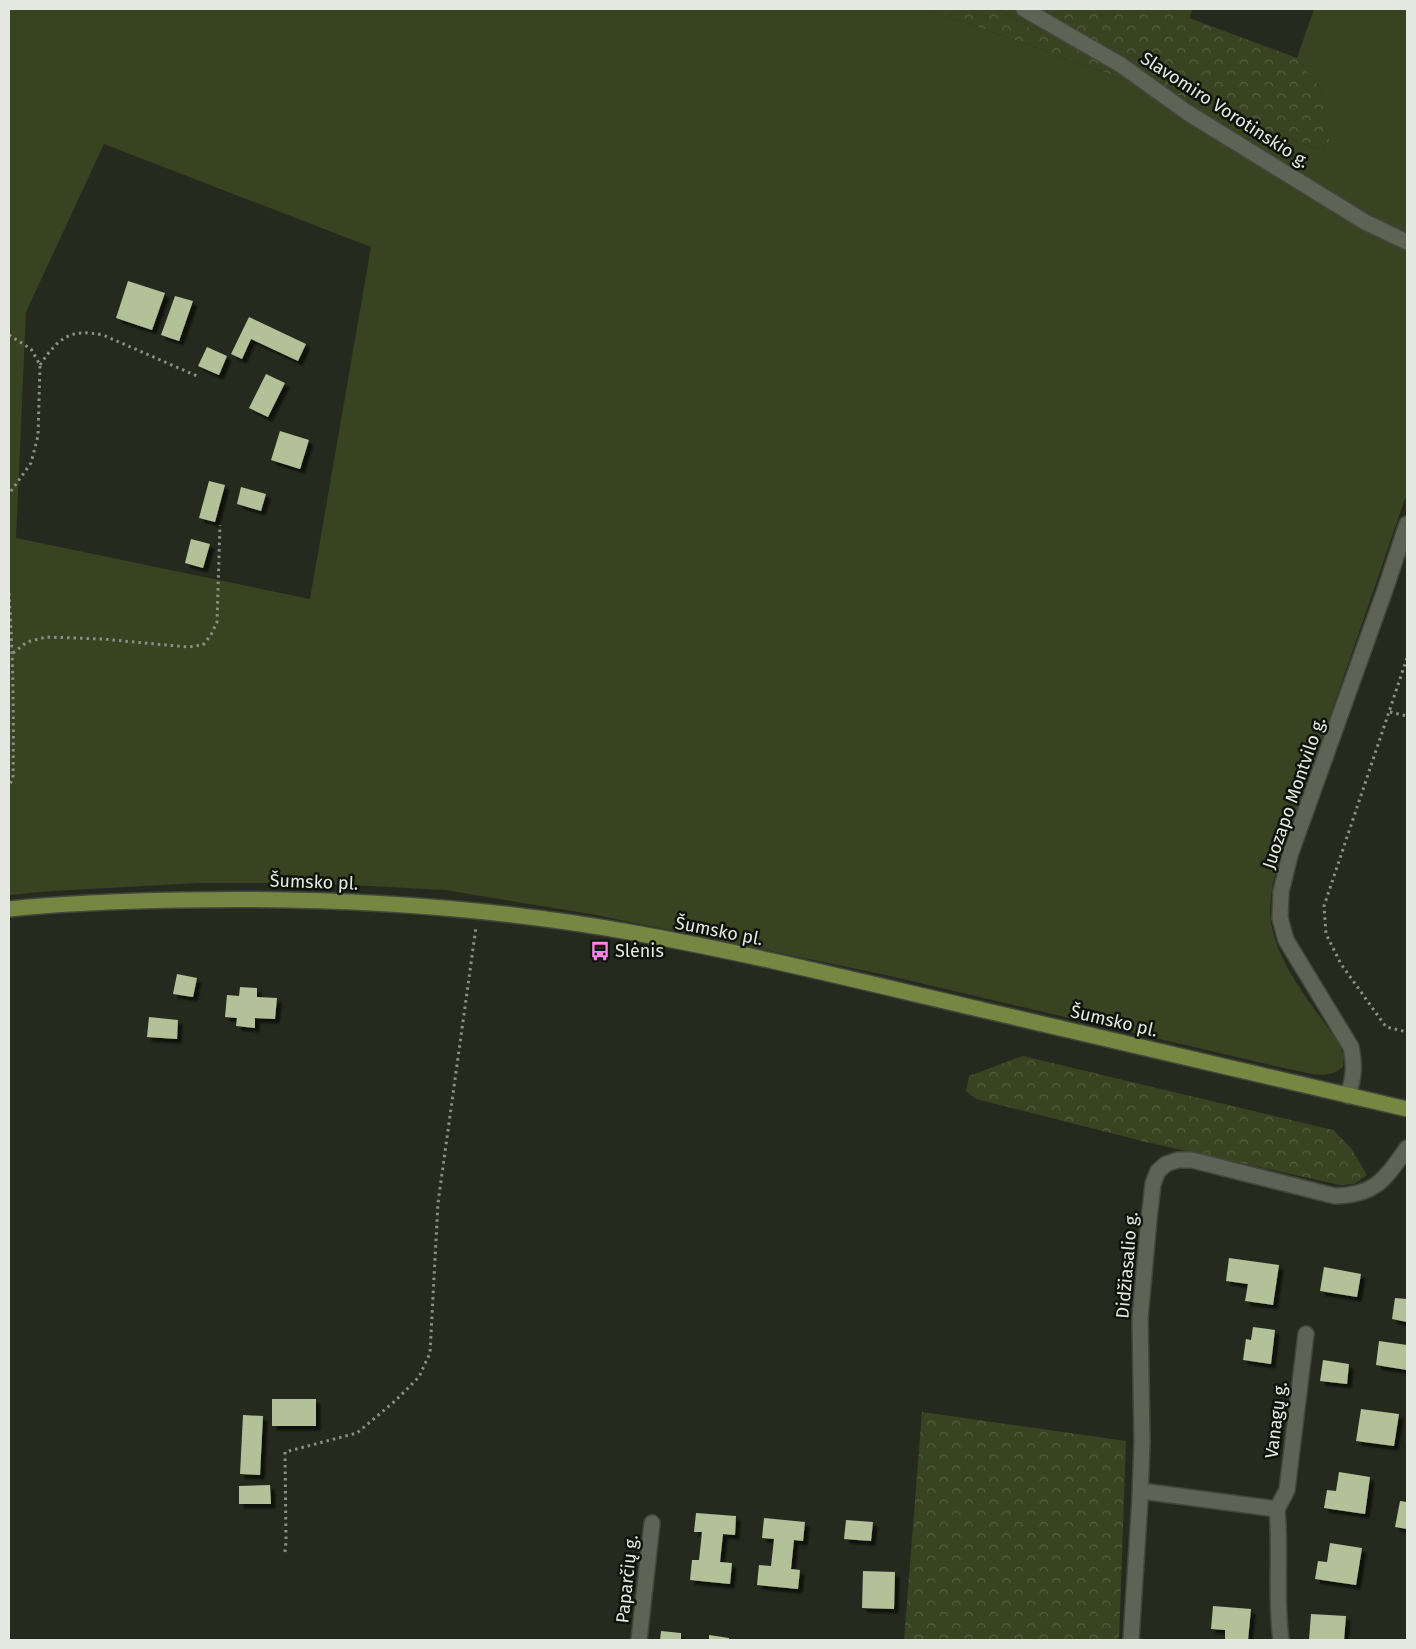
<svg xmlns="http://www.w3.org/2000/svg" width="1416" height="1649" font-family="'Fira Sans',sans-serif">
<defs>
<pattern id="forest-crowns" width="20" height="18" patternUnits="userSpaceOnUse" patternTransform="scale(1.25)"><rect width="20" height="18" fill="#384321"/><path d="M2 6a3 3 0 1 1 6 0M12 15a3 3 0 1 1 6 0" fill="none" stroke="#555e41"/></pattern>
<filter id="shadow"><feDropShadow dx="4.5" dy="4.5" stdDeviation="1" flood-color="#0009"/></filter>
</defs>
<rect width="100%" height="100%" fill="#262a1e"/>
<g fill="#384321" fill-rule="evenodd">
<path d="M9 9H928L1329 153 1322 90 1297 58 1314 9H1407V493L1273 882C1272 892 1270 902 1270 912 1272 960 1313 1005 1339 1043L1344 1058 1343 1067C1327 1081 1307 1072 1288 1069L881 974 596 915 445 890 312 883H200L52 891 9 895ZM104 144 371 247 310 599 16 538 26 312Z"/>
<path d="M999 9H1059L1034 31Z"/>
</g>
<g fill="url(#forest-crowns)">
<path d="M928 9H999L1034 31 1059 9H1193L1189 18 1297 58 1322 90 1329 132V153Z"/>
<path d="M1023 1056 1333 1130 1351 1148 1367 1175 1354 1184 1340 1185 1146 1142 976 1099 966 1091 969 1076Z"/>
<path d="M922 1412 1126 1441 1119 1640H904Z"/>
</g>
<g fill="#b2c197" filter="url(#shadow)">
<path d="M128 281 165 293 152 330 116 318Z"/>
<path d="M175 296 193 301 179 341 161 335Z"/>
<path d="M249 317 306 344 298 361 251 339 242 359 231 354Z"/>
<path d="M207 347 227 356 219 375 198 366Z"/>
<path d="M266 374 285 383 268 417 249 408Z"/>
<path d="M280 431 309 440 300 469 271 460Z"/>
<path d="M209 481 225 485 215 522 199 518Z"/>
<path d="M241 487 266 494 261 511 237 504Z"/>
<path d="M191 539 210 544 203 568 185 563Z"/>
<path d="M177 974 197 978 193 997 173 994Z"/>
<path d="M240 987 257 988V997L277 998 275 1019 255 1018V1028L236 1026 237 1018 225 1017 227 995 239 996Z"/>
<path d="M149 1017 178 1020 177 1039 147 1037Z"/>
<path d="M1229 1258 1279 1265 1273 1305 1245 1301 1248 1284 1226 1281Z"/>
<path d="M1324 1267 1361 1274 1357 1297 1320 1291Z"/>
<path d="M1395 1298 1407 1299V1322L1392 1319Z"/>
<path d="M1253 1327 1275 1330 1271 1364 1243 1360 1246 1339 1251 1340Z"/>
<path d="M1379 1341 1407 1345V1370L1376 1365Z"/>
<path d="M1323 1360 1349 1364 1347 1384 1320 1381Z"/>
<rect x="272" y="1399" width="44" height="27"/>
<path d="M1361 1409 1399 1414 1394 1446 1356 1441Z"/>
<path d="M243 1415 263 1416 260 1475 240 1474Z"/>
<path d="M1339 1472 1370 1477 1365 1514 1324 1508 1327 1490 1336 1491Z"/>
<path d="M270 1485 271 1504H239V1486Z"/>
<path d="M1400 1501 1407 1502V1529L1395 1527Z"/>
<path d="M696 1513 736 1516 735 1535 723 1534 720 1562 732 1563 730 1584 690 1580 692 1560H699L702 1532H694Z"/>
<path d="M764 1518 805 1522 803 1541 794 1540 791 1569 800 1570 798 1589 757 1585 759 1565 771 1566 774 1539 762 1538Z"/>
<path d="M846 1520 873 1522 871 1541 844 1539Z"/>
<path d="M1330 1543 1362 1548 1356 1585 1315 1579 1318 1561 1327 1562Z"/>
<path d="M863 1571 895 1572 894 1609 862 1608Z"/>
<path d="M1213 1606 1251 1609 1248 1640H1225V1630L1211 1629Z"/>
<path d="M1311 1614 1346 1616 1344 1640H1309Z"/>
<path d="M661 1631 681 1633V1640H660Z"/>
<path d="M709 1635 729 1638V1640H709Z"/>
</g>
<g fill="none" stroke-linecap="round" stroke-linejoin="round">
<defs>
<g id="street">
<path d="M1024 9 1121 65 1188 113 1365 222 1407 242"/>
<path d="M1348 1096C1354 1076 1355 1067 1351 1047L1286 940 1280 918 1281 892 1290 855 1385 590 1407 524"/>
<path d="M1141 1491 1277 1509C1281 1553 1275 1597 1281 1640"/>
<path d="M1277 1509 1287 1490 1306 1334"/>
<path d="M639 1640 652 1523"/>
<path d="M1131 1640 1140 1499 1142 1441 1140 1318 1149 1219 1153 1184 1158 1171 1166 1164 1178 1160H1192L1335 1196C1376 1195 1385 1179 1407 1148"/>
</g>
<path id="primary" d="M9 909C65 903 123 901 180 900 332 897 485 906 635 933 752 954 867 983 983 1010 1125 1043 1266 1076 1407 1109"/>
</defs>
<use href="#street" stroke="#43463c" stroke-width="18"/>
<use href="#primary" stroke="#43463c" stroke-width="18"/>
<g stroke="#8b8f85" stroke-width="3" stroke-dasharray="2.5 4" stroke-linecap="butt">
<path d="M9 335 31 349 40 365 38 436 31 463 9 494"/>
<path d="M40 365C58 338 70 328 103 335L197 376"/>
<path d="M9 593C13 654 14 716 13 778L9 786"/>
<path d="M13 653 27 642 46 637 102 639 188 647 203 645 211 635 217 622 220 525"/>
<path d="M1407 658 1324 906 1326 934 1341 964 1386 1027 1407 1032"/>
<path d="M1390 712 1407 716"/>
<path d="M285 1552 286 1541 285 1452 357 1433 395 1401 419 1377 430 1353 438 1203 476 927"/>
</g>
<use href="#street" stroke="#5e6355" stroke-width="15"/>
<use href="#primary" stroke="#748842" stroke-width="15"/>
</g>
<defs>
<symbol id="bus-bare" viewBox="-9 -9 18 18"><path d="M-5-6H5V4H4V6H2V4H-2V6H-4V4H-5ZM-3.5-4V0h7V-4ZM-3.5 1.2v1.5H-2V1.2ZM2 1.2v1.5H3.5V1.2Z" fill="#fa87e7" stroke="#10120c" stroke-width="2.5" paint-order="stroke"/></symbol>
</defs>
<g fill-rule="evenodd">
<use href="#bus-bare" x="586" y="937" width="28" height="28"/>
</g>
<g text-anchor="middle" stroke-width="5" stroke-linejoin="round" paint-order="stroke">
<g font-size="18" fill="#e6e9e1" stroke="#10120c">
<text transform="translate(1225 110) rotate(33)" y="6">Slavomiro Vorotinskio g.</text>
<text transform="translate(1294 793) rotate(-71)" y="6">Juozapo Montvilo g.</text>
<text transform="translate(314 882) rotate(2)" y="6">Šumsko pl.</text>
<text transform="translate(719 931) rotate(11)" y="6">Šumsko pl.</text>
<text transform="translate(1114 1021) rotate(13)" y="6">Šumsko pl.</text>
<text transform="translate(1127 1265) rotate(-85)" y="6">Didžiasalio g.</text>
<text transform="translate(1276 1420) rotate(-83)" y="6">Vanagų g.</text>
<text transform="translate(627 1579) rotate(-84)" y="6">Paparčių g.</text>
</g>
<g font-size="18" fill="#e6e9e1" stroke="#10120c" text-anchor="start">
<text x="615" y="957">Slėnis</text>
</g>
</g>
<rect width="1416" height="1649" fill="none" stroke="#e6e9e1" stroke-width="20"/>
</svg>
